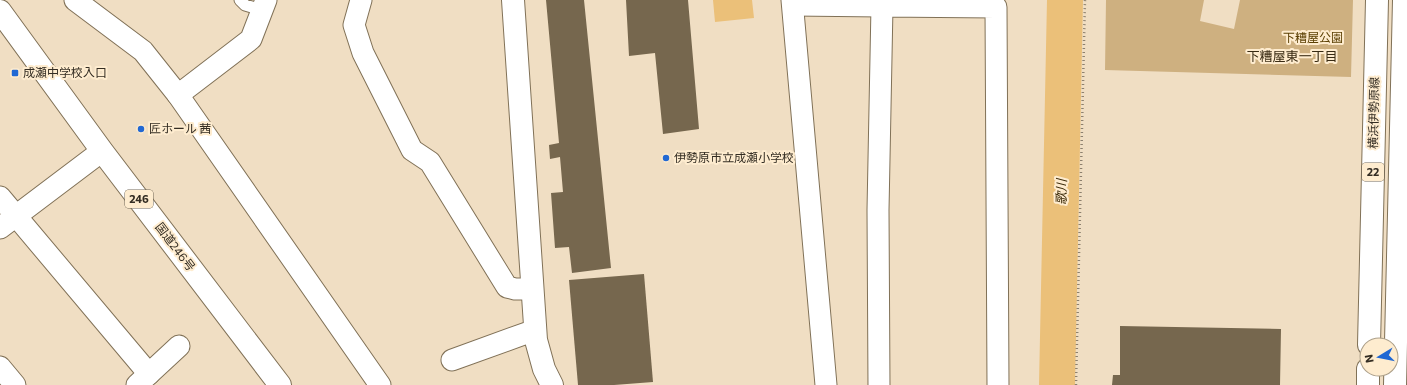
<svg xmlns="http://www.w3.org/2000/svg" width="1407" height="385" font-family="Commissioner,'Noto Sans JP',sans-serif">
<rect width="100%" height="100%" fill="#f0dec3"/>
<path fill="#ceb080" d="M1106 0H1204L1200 21 1234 29 1240 0H1353L1351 77 1105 70Z"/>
<path fill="#ebc079" d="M713 0H752L754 18 715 22Z"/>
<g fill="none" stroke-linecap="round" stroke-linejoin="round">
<path stroke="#ebc079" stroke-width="36" d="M1057 385 1065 0"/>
</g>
<g fill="#76674e">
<path d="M546 0H584L611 268 572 273 569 247 555 248 551 193 563 192 560 157 550 159 549 145 559 143Z"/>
<path d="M626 0H688L699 129 663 134 655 53 629 56Z"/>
<path d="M644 274 653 382 614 385H578L569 280Z"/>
<path d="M1120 326 1281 329 1280 385H1112L1113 375H1120Z"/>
</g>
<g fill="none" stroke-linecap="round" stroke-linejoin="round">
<defs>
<path id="lane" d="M240 0 245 5 262 10"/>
<g id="street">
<path d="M75 0 143 51 178 95 380 385"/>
<path d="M361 0 354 25 363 53 412 150 430 162 507 287 515 289H532"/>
<path d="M792 0 826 385"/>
<path d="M793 5 882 6"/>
<path d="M178 95 251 39 266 0"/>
<path d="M0 197 149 374"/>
<path d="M0 228 102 151"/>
<path d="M452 360 535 330"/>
<path d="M0 367 15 385"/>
<path d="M137 385 179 346"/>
<path d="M879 385 878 210 882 6 996 7 998 385"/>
</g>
<path id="secondary" d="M513 0 536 340 544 369 552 385"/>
<g id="primary">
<path d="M1369 345 1377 0"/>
<path d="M1368 385V369"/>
<path d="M1395 385 1404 0"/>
</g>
<path id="highway" d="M0 11 102 151 280 385"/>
</defs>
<use href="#lane" stroke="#807157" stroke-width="13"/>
<use href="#street" stroke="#807157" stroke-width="23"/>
<use href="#secondary" stroke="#807157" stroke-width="24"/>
<use href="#primary" stroke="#807157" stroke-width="24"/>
<use href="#highway" stroke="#807157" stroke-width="24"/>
<path stroke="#8c806e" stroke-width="2.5" stroke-dasharray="1 3" stroke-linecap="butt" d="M1076 385 1085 0"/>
<use href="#lane" stroke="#fff" stroke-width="11"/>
<use href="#street" stroke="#fff" stroke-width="21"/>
<use href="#secondary" stroke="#fff" stroke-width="22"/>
<use href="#primary" stroke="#fff" stroke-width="22"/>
<use href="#highway" stroke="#fff" stroke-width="22"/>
</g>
<g fill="#2168d3" stroke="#feeccf" stroke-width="1.5">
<rect x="11" y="69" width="8" height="8" rx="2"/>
<circle cx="141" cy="129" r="4"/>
<circle cx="666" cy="158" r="4"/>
</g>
<g text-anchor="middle" stroke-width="4" stroke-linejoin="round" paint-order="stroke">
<g fill="#feeccf" stroke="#716657" stroke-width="1">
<rect x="1362" y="163" width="22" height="18" rx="3"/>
<rect x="125" y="190" width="28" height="18" rx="3"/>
</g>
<g font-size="11" font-weight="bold" fill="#342d23">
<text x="1373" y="176">22</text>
<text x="139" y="203">246</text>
</g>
<g font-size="12" fill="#5d4105" stroke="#feeccf">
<text x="1313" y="42">下糟屋公園</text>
</g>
<g font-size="12" fill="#342d23" stroke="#feeccf" text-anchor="start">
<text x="23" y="77">成瀬中学校入口</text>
<text x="149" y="133">匠ホール 茜</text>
<text x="674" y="162">伊勢原市立成瀬小学校</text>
</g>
<g font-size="12" fill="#342d23" stroke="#feeccf">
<text transform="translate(1374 113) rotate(-89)" y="4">横浜伊勢原線</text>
<text transform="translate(175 247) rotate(53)" y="4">国道246号</text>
</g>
<g font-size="13" fill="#382a13" stroke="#feeccf">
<text x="1292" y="61">下糟屋東一丁目</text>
</g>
<g font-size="13" font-style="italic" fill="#392807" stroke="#feeccf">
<text transform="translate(1061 192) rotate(-89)" y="5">歌川</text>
</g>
</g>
<g transform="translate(1379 357) rotate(260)"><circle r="19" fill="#feeccf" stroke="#ada08a"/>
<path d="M0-3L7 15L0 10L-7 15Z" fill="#2168d3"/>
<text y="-6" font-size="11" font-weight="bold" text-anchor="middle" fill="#342d23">N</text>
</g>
</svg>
